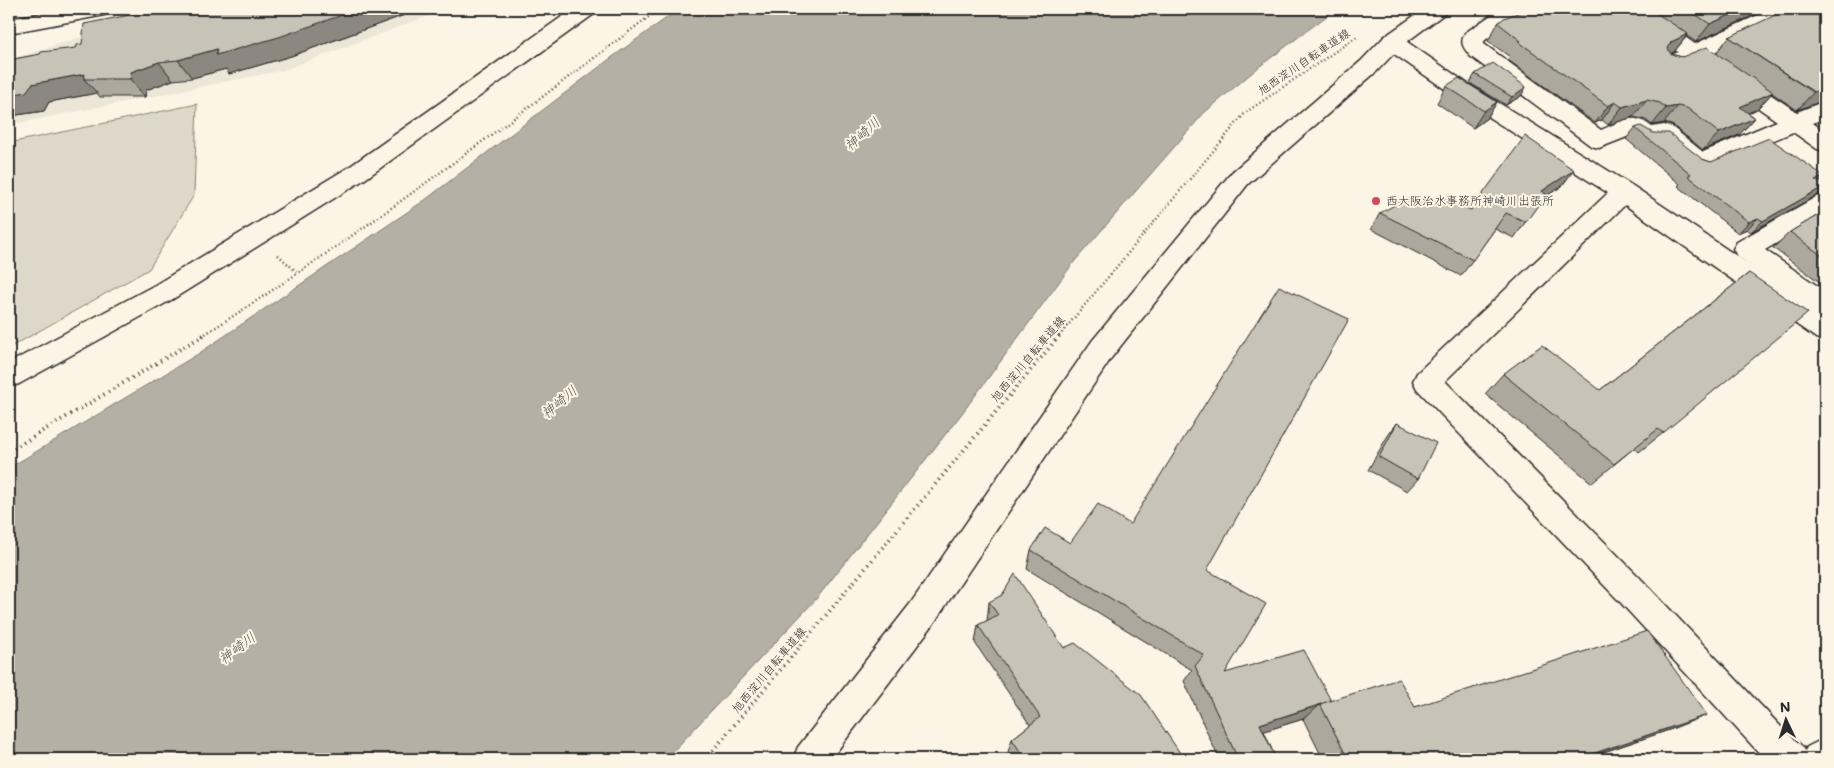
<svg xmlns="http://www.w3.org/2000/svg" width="1834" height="768" font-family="Mali,'Klee One',sans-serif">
<rect width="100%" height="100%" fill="#fcf5e5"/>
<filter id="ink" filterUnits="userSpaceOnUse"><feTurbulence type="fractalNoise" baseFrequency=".02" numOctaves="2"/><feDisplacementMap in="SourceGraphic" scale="10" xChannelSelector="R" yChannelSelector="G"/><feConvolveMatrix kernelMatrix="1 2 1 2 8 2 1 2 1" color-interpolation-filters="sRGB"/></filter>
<g filter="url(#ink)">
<path fill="#ece6d7" d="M195 9H447L284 70 9 125V60L97 32Z"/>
<path fill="#ded8ca" stroke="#84827a" d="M197 104 194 195 149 269 9 348V143Z"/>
<path fill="#b4b0a5" stroke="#7d7b74" d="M679 9H1336L1260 66 1204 113 1074 262 963 412 817 598 666 759H9V468L198 354 425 200 611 58Z"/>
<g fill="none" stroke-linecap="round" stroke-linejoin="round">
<defs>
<g id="street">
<path d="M573 9H597L594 14 365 179 173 299 19 384 9 387V363L155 285 349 167Z"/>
<path d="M1500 9H1524L1521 14 1484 41V44L1601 130C1621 122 1633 111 1652 127L1664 125 1672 127 1703 152 1777 121 1693 62 1679 67 1671 65 1668 60 1671 55 1678 52 1623 14 1620 9H1644L1695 44 1771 9H1798L1795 14 1710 54 1797 112 1825 101V118L1813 123 1825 132V151L1817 149 1793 132 1701 171 1693 169 1660 142C1647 144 1641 144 1632 135L1599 148 1591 146 1470 56C1464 48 1459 43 1465 33Z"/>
<path d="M1392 35 1400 37 1465 82 1633 186 1756 269 1737 256 1733 249 1737 242 1816 197 1825 194V214L1765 250 1825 291V315H1823L1825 316V341L1816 338 1625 205 1445 381 1643 581 1785 731 1803 747 1805 751 1807 747 1825 738V759H1766L1761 755 1621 603 1417 389 1413 381 1417 373 1608 193 1449 92 1384 47 1381 42 1384 37Z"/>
</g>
<g id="secondary">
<path d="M66 9H110L107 14 100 16 9 33V19Z"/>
<path d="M1424 9H1447L1444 14 1400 47 1377 71 1248 184 1112 357 932 626 831 759H793L798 747 910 604 1092 341 1232 172 1361 61 1384 37Z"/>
</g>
</defs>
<use href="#street" stroke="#2b2b2b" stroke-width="3"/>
<use href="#secondary" stroke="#2b2b2b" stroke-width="3"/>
<g stroke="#2b2b2b" stroke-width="2.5" stroke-dasharray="1 3" stroke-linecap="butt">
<path d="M278 255 298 273"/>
<path d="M202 336C360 236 509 122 659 9"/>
<path d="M1059 336 1245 113 1358 36"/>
</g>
<g stroke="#2b2b2b" stroke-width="4" stroke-dasharray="1 4.5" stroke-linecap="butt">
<path d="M9 451 204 335"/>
<path d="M706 759 1060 335"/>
</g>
<use href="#street" fill="#fcf5e5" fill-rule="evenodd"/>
<use href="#secondary" fill="#fcf5e5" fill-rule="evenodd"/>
</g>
<g fill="#aca89d" stroke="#2b2b2b">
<path d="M160 9H421L291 56 229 74 226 69 192 78 173 80 146 90 145 97H100L97 93 49 102 44 111 10 116 9 115V60L76 48 82 44Z"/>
<path d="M1528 9H1767L1696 42 1687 36 1674 52 1670 54 1682 57 1716 53 1729 37 1825 100 1797 110 1772 93 1757 109 1749 113 1755 118 1739 135 1703 150 1672 125 1664 123 1652 125 1646 120 1633 117 1608 125 1602 120 1595 123 1508 60 1510 57 1488 41 1498 23Z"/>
<path d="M1475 74 1526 87 1521 96 1506 105 1470 83Z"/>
<path d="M1446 86 1497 102 1487 118 1473 128 1437 103Z"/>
<path d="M1825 115V128L1818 123Z"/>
<path d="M1635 128 1702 159 1711 162 1824 176 1819 181V194L1751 232 1747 229 1738 233 1678 186 1680 184 1626 139Z"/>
<path d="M1562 186 1542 199 1514 238 1495 229 1461 276 1371 229 1380 213 1471 210Z"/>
<path d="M1825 211V286L1773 248 1790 232Z"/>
<path d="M1749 273 1663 433 1639 452 1634 448 1592 483 1485 394 1503 374 1600 390Z"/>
<path d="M1397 423 1418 479 1407 491 1368 470 1387 437Z"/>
<path d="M1130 524 1207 570 1225 673 1331 701 1415 707 1672 729 1583 759H1323L1303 719 1264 731 1276 759H1219L1184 681 1192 670 1027 569 1031 550 1070 543Z"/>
<path d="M989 602 1064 648 1184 759H1012L1008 752 1012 739 1030 725 975 643 978 625 987 621Z"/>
</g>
<g fill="#8c8880" stroke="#2b2b2b">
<path d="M359 9H421L291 56 229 74 226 69 192 78 178 60Z"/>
<path d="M1743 9H1767L1696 42 1710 24Z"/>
<path d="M1688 34 1674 52 1657 60 1671 42Z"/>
<path d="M159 62 173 80 146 90 145 97 130 79 131 72Z"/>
<path d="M85 74 84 79 97 93 49 102 44 111 10 116 9 115V95L32 84Z"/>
<path d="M1526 87 1521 96 1506 105 1512 97Z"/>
<path d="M1825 88V100L1797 110 1814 92Z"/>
<path d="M1773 92 1757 109 1724 124 1740 107Z"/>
<path d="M1647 100 1633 117 1608 125 1622 107Z"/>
<path d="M1497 102 1487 118 1473 128 1484 111Z"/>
<path d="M1615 102 1602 120 1595 123 1608 106Z"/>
<path d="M1678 106 1664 123 1652 125 1666 108Z"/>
<path d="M1755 118 1739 135 1703 150 1719 133Z"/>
<path d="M1574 170 1562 186 1530 207 1542 191Z"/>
<path d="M1825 186V188L1819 194 1751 232 1763 221Z"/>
<path d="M1758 218 1747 229 1738 233 1749 222Z"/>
<path d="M1320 705 1303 719 1246 737 1260 724Z"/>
<path d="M1707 715 1672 729 1583 759H1577Z"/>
</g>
<g fill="#c8c3b7" stroke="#2b2b2b">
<path d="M160 9H359L279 37 216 55 217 49 178 60 159 62 131 72 130 79H84L85 74 32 84 26 92 9 95V60L40 54 41 52 76 48 77 45 82 44 84 24Z"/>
<path d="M1528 9H1650L1688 34 1671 42 1668 49 1671 54 1682 57 1707 47 1773 92 1740 107 1755 118 1719 133 1687 108 1678 106 1666 108 1660 103 1647 100 1622 107 1615 102 1608 106 1519 42 1521 41 1498 23 1504 18Z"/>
<path d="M1687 9H1743L1710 24Z"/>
<path d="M1788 9H1825V88L1814 92 1729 37Z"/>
<path d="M1493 63 1526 87 1512 97 1475 74Z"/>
<path d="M1459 78 1497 102 1484 111 1446 86Z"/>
<path d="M1641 126 1653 133H1669L1702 159 1711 162 1769 138 1824 176 1815 181 1825 182V186L1763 221 1758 218 1749 222 1688 176 1691 174 1635 128Z"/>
<path d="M1525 136 1574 170 1542 191 1546 194 1526 222 1506 213 1473 260 1380 213 1404 200 1419 197 1447 200 1471 210Z"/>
<path d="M1825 211V258L1790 232Z"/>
<path d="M1749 273 1808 313 1663 433 1658 429 1614 464 1503 374 1542 345 1600 390Z"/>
<path d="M1279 286 1349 319 1207 570 1266 604 1225 673 1304 650 1331 701 1260 724 1276 759H1238L1195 666 1204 655 1031 550 1045 528 1070 543 1098 504 1130 524Z"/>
<path d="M1397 423 1436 443 1418 479 1379 457Z"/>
<path d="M1015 574 1064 648 1075 643 1141 695 1184 759H1025L1012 739 1040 717 978 625 998 615 989 602 1002 595Z"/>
<path d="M1647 631 1707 715 1577 759H1348L1320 704 1399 679 1415 707Z"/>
</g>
</g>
<circle fill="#d1495b" stroke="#fcf5e5" stroke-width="2" cx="1376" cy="201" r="5"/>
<g text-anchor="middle" stroke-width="4" stroke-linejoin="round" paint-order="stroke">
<g font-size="12" fill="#2b2b2b" stroke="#fcf5e5">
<text transform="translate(1304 62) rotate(-34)" y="4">旭西淀川自転車道線</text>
<text transform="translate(1028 359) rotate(-50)" y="4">旭西淀川自転車道線</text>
<text transform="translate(769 670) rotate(-50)" y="4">旭西淀川自転車道線</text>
</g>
<g font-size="12" fill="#2b2b2b" stroke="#fcf5e5" text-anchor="start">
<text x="1386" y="205">西大阪治水事務所神崎川出張所</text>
</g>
<g font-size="14" font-style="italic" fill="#545350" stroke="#fcf5e5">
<text transform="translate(862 134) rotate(-42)" y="5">神崎川</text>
<text transform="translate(559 402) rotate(-40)" y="5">神崎川</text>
<text transform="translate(237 648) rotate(-37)" y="5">神崎川</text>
</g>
</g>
<rect width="1834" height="768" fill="none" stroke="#fcf5e5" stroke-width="30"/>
<rect x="15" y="15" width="1804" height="738" fill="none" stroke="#2b2b2b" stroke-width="2" filter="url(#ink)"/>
<g transform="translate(1786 720) rotate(356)" stroke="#fcf5e5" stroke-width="4" paint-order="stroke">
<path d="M0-4L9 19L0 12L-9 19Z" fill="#2b2b2b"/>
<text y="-8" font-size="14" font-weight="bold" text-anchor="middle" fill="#2b2b2b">N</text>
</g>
</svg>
